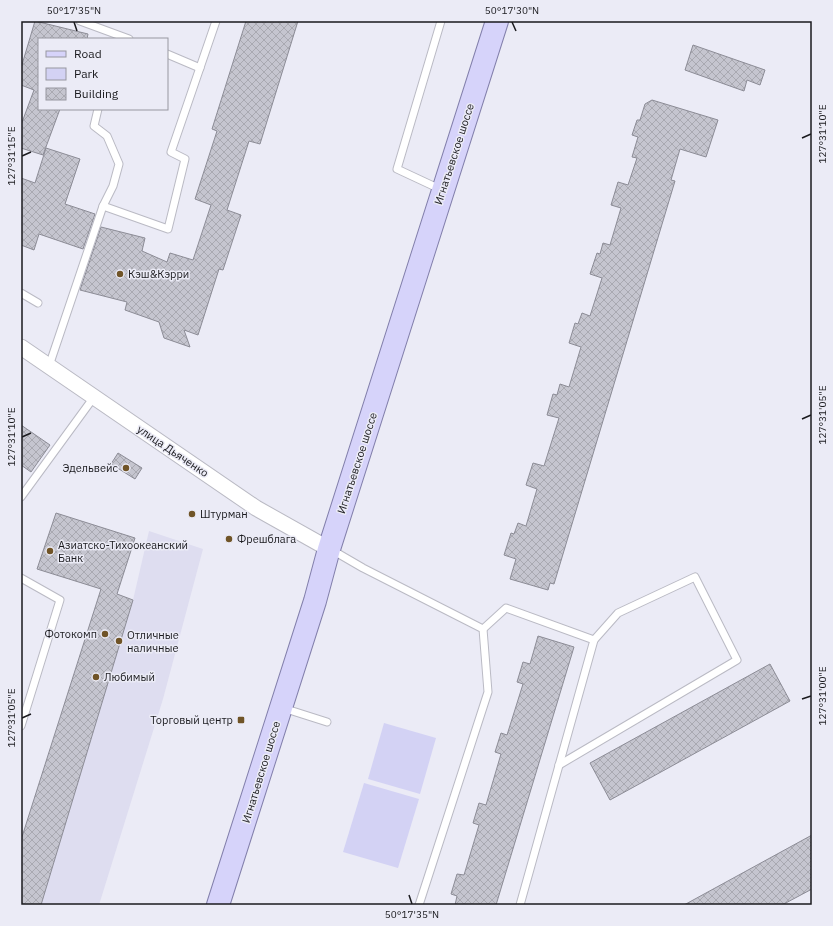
<svg xmlns="http://www.w3.org/2000/svg" width="833" height="926" font-family="'IBM Plex Sans',sans-serif">
<defs>
<pattern id="building-cross-hatch" width="8" height="8" patternUnits="userSpaceOnUse"><rect width="8" height="8" fill="#c5c5cf"/><path d="M0 0l8 8M0 8l8-8" fill="none" stroke="#a9a9b1"/></pattern>
</defs>
<rect width="100%" height="100%" fill="#ebebf6"/>
<path fill="#deddf0" d="M149 531 203 549 163 699 99 905H41L133 600Z"/>
<g fill="#d3d2f4">
<path d="M384 723 436 738 420 794 368 779Z"/>
<path d="M364 783 419 799 398 868 343 852Z"/>
</g>
<g fill="url(#building-cross-hatch)" stroke="#8c8c96">
<path d="M35 21 88 34 87 39H39V109H60L43 155 21 148V125L34 90 21 85V68Z"/>
<path d="M246 21H298L260 144 249 141 227 210 241 215 223 270 219 269 198 335 184 330 190 347 164 338 159 322 125 310 127 302 80 290 101 227 145 238 142 251 167 262 170 253 193 260 211 205 195 199 217 131 212 129Z"/>
<path d="M693 45 765 70 760 85 747 80 744 91 685 70Z"/>
<path d="M652 100 718 120 706 157 680 149 671 180 675 181 554 584 550 583 548 590 510 579 516 559 504 555 511 533 514 534 518 523 526 526 537 489 526 485 533 463 544 466 559 418 547 415 553 394 557 395 560 384 569 387 581 347 569 343 575 323 578 324 582 313 590 316 602 278 590 274 597 253 600 254 603 243 610 245 621 208 611 205 618 182 628 185 637 158 632 157 638 137 632 135 637 120H640L645 104Z"/>
<path d="M46 148 80 159 65 204 95 214 83 249 39 234 34 250 21 245V178L35 183Z"/>
<path d="M21 425 50 445 31 472 21 465Z"/>
<path d="M118 453 142 468 135 479 111 464Z"/>
<path d="M56 513 135 538 117 594 133 600 41 905H21V840L101 589 37 569Z"/>
<path d="M538 636 574 647 496 905H455L457 896 451 894 457 874 464 875 479 825 473 823 479 803 486 805 501 754 495 752 501 733 507 735 523 684 517 682 523 662 530 664Z"/>
<path d="M770 664 790 701 610 800 590 763Z"/>
<path d="M812 835V889L782 905H684Z"/>
</g>
<g fill="none" stroke-linecap="round" stroke-linejoin="round">
<defs>
<g id="lane">
<path d="M80 21 129 39"/>
<path d="M441 21 397 169 442 190"/>
<path d="M167 54 200 68"/>
<path d="M103 206 168 229 185 159 171 152 216 21"/>
<path d="M21 293 38 303"/>
<path d="M49 366 103 206 113 186 119 164 107 136 94 126 98 109"/>
<path d="M21 497 94 397"/>
<path d="M332 550 363 568 483 629 488 692 419 905"/>
<path d="M21 578 60 600 21 726"/>
<path d="M483 629 506 608 594 640 520 905"/>
<path d="M283 708 327 722"/>
<path d="M559 765 737 660 695 577 618 613 594 640"/>
</g>
<path id="street" d="M21 347 256 508 329 549"/>
<path id="primary" d="M218 905 315 601 329 549 497 21"/>
</defs>
<use href="#lane" stroke="#babac4" stroke-width="9"/>
<use href="#street" stroke="#babac4" stroke-width="17"/>
<use href="#primary" stroke="#827fab" stroke-width="24"/>
<use href="#lane" stroke="#fff" stroke-width="7"/>
<use href="#street" stroke="#fff" stroke-width="15"/>
<use href="#primary" stroke="#d6d3fa" stroke-width="22"/>
</g>
<path fill="none" stroke="#1a1a1e" stroke-width="1.5" d="M74 22 77 31M512 22 516 31M802 138 811 134M22 156 31 152M802 419 811 415M22 437 31 433M802 699 811 696M22 718 31 714M409 895 412 904"/>
<g fill="#705427" stroke="#ebebf6" stroke-width="1.5">
<circle cx="120" cy="274" r="4"/>
<circle cx="126" cy="468" r="4"/>
<circle cx="192" cy="514" r="4"/>
<circle cx="229" cy="539" r="4"/>
<circle cx="50" cy="551" r="4"/>
<circle cx="105" cy="634" r="4"/>
<circle cx="119" cy="641" r="4"/>
<circle cx="96" cy="677" r="4"/>
<rect x="237" y="716" width="8" height="8" rx="2"/>
</g>
<g text-anchor="middle" stroke-width="3" stroke-linejoin="round" paint-order="stroke">
<g font-size="11" fill="#1a1a1e" stroke="#ebebf6">
<text transform="translate(454 154) rotate(-72)" y="4">Игнатьевское шоссе</text>
<text transform="translate(173 451) rotate(34)" y="4">улица Дьяченко</text>
<text transform="translate(357 463) rotate(-72)" y="4">Игнатьевское шоссе</text>
<text transform="translate(261 772) rotate(-73)" y="4">Игнатьевское шоссе</text>
</g>
<g font-size="11" fill="#1a1a1e" stroke="#ebebf6" text-anchor="start">
<text x="128" y="278">Кэш&amp;Кэрри</text>
<text x="118" y="472" text-anchor="end">Эдельвейс</text>
<text x="200" y="518">Штурман</text>
<text x="237" y="543">Фрешблага</text>
<text x="58" y="549">Азиатско-Тихоокеанский<tspan x="58" dy="13">Банк</tspan></text>
<text x="97" y="638" text-anchor="end">Фотокомп</text>
<text x="127" y="639">Отличные<tspan x="127" dy="13">наличные</tspan></text>
<text x="104" y="681">Любимый</text>
<text x="233" y="724" text-anchor="end">Торговый центр</text>
</g>
</g>
<rect width="833" height="926" fill="none" stroke="#ebebf6" stroke-width="44"/>
<rect x="38" y="38" width="130" height="72" fill="#ebebf6" stroke="#9797a0"/>
<rect x="46" y="51" width="20" height="6" fill="#d6d3fa" stroke="#9797a0"/>
<text x="74" y="58" font-size="12" fill="#1a1a1e">Road</text>
<rect x="46" y="68" width="20" height="12" fill="#d3d2f4" stroke="#9797a0"/>
<text x="74" y="78" font-size="12" fill="#1a1a1e">Park</text>
<rect x="46" y="88" width="20" height="12" fill="url(#building-cross-hatch)" stroke="#9797a0"/>
<text x="74" y="98" font-size="12" fill="#1a1a1e">Building</text>
<rect x="22" y="22" width="789" height="882" fill="none" stroke="#1a1a1e" stroke-width="1.5"/>
<g font-size="10" text-anchor="middle" fill="#1a1a1e">
<text x="74" y="14">50°17'35"N</text>
<text x="512" y="14">50°17'30"N</text>
<text transform="translate(822 134) rotate(-90)" y="4">127°31'10"E</text>
<text transform="translate(11 156) rotate(-90)" y="4">127°31'15"E</text>
<text transform="translate(822 415) rotate(-90)" y="4">127°31'05"E</text>
<text transform="translate(11 437) rotate(-90)" y="4">127°31'10"E</text>
<text transform="translate(822 696) rotate(-90)" y="4">127°31'00"E</text>
<text transform="translate(11 718) rotate(-90)" y="4">127°31'05"E</text>
<text x="412" y="918">50°17'35"N</text>
</g>
</svg>
